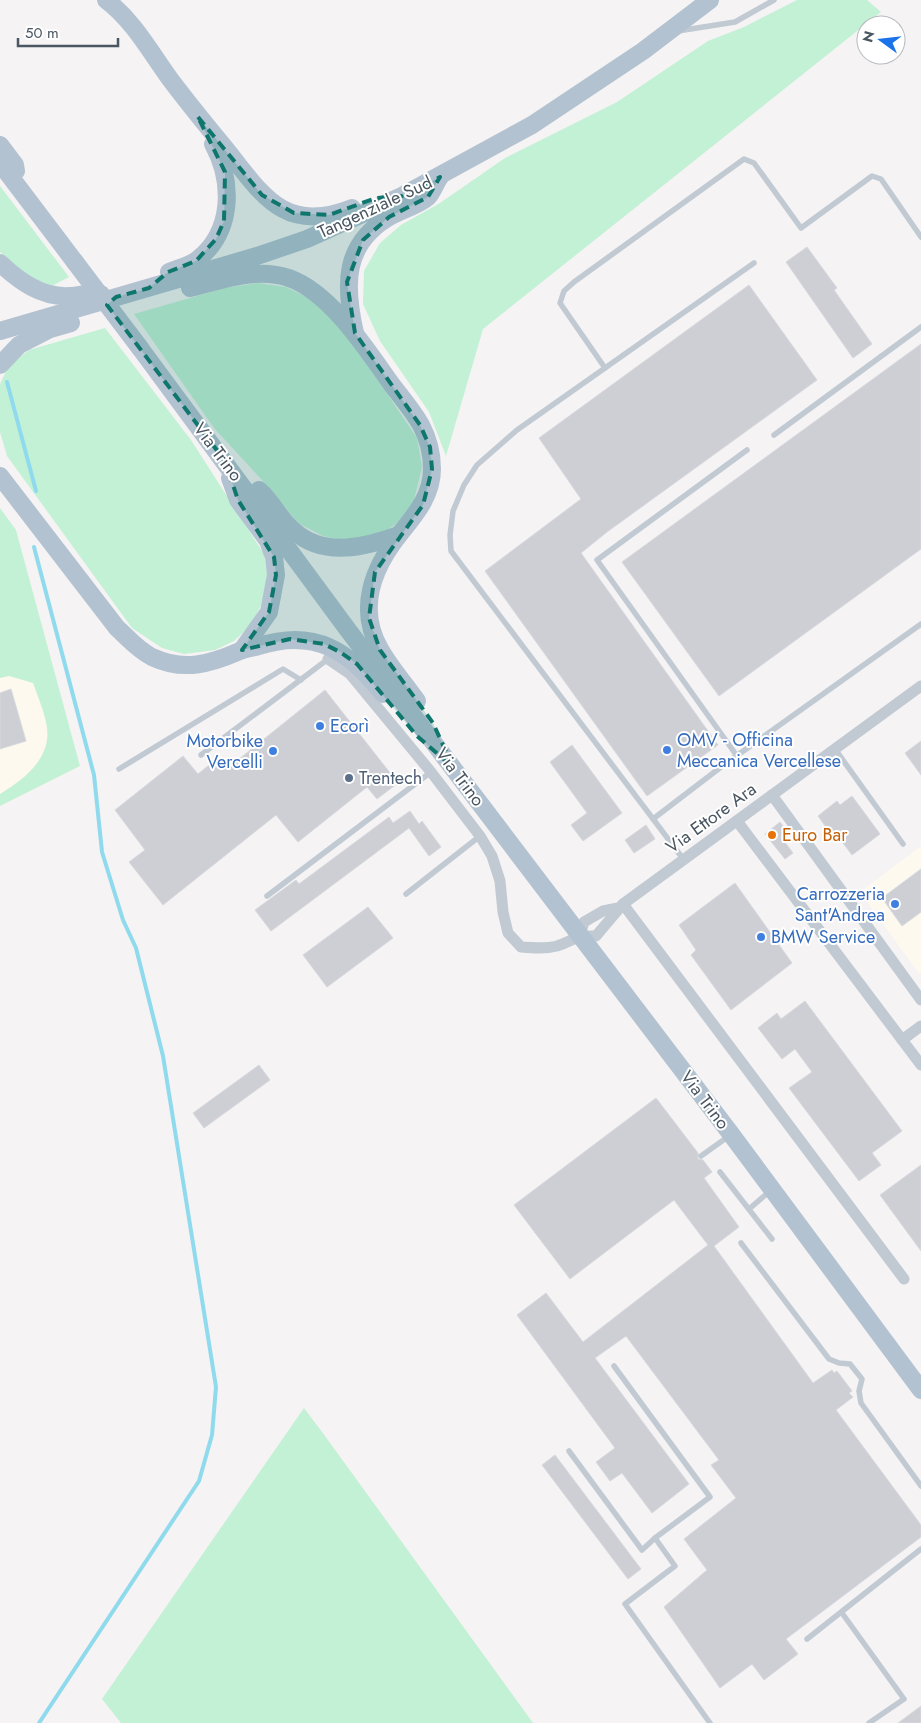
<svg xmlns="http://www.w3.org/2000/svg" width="921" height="1723" font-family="Jost,sans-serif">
<rect width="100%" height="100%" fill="#f5f3f3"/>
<g fill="#fdf9ef">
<path d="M0 508 16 530 80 766 0 806Z"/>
<path d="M921 846V972L919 974 860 892Z"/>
</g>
<g fill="#c3f1d5">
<path d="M797 0H867L881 12 483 329 446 456 429 412 380 341 363 304 364 271 380 243 401 225 440 203 505 158 617 102 708 41 744 27Z"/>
<path d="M0 186 69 277 50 287 29 279 0 252Z"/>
<path d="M258 283 286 287 320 304 352 342 417 438 422 467 413 504 396 524 383 533 356 543 323 536 298 523 272 491 214 428 134 314 225 288Z"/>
<path d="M105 328 191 440 264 554 268 581 262 604 249 627 234 641 215 650 184 654 162 648 132 628 7 456 0 432V384L9 365 29 350Z"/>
<path d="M0 508 16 530 80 766 0 806V794C23 780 51 759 47 728 45 713 38 697 33 683L9 676 0 678Z"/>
<path d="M304 1408 325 1436 533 1723H121L102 1699Z"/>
</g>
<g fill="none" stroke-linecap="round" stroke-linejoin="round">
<g stroke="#90daee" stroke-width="4">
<path d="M7 382 36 491"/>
<path d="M34 547 94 775 102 852 123 920 136 948 163 1056 216 1387 212 1435 199 1481 39 1723"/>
</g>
</g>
<g fill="#cdcfd5" stroke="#d7d9de">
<path d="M807 247 837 288 834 290 872 344 853 358 786 262Z"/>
<path d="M749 285 817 380 607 532 581 553 718 745 647 796 485 571 581 499 539 438Z"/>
<path d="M921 344V549L719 696 622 562Z"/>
<path d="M11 689 26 741 0 749V693Z"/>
<path d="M325 690 398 783 377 799 367 787 298 842 276 815 163 905 129 862 145 850 115 810 183 756 198 774 219 757 228 768Z"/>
<path d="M921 741V775L905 753Z"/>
<path d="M572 745 622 813 583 841 571 825 587 813 550 762Z"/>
<path d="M852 796 880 834 852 855 834 831 831 834 818 816 837 801 840 805Z"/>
<path d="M410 811 419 824 422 821 441 847 429 856 409 828 271 931 255 910 296 880 299 884 389 817 393 823Z"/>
<path d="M780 822 787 831 781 837 793 853 785 859 765 834Z"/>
<path d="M646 825 655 839 634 853 625 840Z"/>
<path d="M921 869V912L902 926 882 898Z"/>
<path d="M735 883 792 963 731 1010 691 955 696 950 679 925Z"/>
<path d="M368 907 393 938 327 987 303 955Z"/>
<path d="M805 1001 902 1131 872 1153 881 1165 859 1181 789 1088 812 1072 795 1049 782 1059 758 1028 777 1013 781 1019Z"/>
<path d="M259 1065 270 1080 204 1128 193 1113Z"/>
<path d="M656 1098 698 1153V1159L703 1160 712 1172 704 1178 739 1227 714 1246 813 1383 832 1370 834 1373 837 1371 852 1391 849 1393 853 1397 836 1410 921 1525V1537L786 1639 798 1654 764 1680 752 1664 720 1688 664 1607 707 1570 684 1539 736 1498 711 1465 719 1460 626 1336 595 1358 689 1484 652 1513 622 1473 610 1481 596 1462 615 1448 517 1315 546 1293 583 1342 708 1245 674 1200 570 1279 514 1205Z"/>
<path d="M921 1165V1251L880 1195Z"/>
<path d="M555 1455 641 1569 628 1579 542 1465Z"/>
<path d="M921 1706V1723H898Z"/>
</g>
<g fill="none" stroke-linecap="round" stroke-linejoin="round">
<g stroke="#c1cad2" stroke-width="5.5">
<path d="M678 31 735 22 774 0"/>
<path d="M605 368 560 303 564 291 574 282 744 159 754 163 801 228 872 176 881 179 921 237"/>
<path d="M774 435 921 327"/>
<path d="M835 749 903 844"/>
<path d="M201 755 328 659"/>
<path d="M737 756 597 560 747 450"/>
<path d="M119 769 283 669 301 680"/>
<path d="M653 819 721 767 921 624"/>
<path d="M684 860 451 551 450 535 453 511 464 485 477 465 517 430 754 263"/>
<path d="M406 894 480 836"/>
<path d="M267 896 431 772"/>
<path d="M864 922 876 915"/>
<path d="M701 1156 729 1136"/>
<path d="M720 1172 772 1239"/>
<path d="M749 1209 770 1191"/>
<path d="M741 1243 829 1359 839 1363 850 1364 862 1379 859 1391 861 1403 921 1486"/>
<path d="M614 1366 710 1497 655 1538 675 1566 625 1604 710 1723"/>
<path d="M569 1451 642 1550 655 1538"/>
<path d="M842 1613 904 1699 869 1723"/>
<path d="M807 1639 921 1549"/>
</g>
<g stroke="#c1cad2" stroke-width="11">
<path d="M328 659 350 674 431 772 480 836 492 856 500 881 503 912 508 933 521 947C533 948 545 949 557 946 575 940 574 935 596 936L623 904 921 686"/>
<path d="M772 795 921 1000"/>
<path d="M737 821 921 1065"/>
<path d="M623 904 904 1279"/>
<path d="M580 935 584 922 603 911 618 908"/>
<path d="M902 1040 921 1026"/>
</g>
<g stroke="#b3c2d1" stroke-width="18">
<path d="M106 0C133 20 151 53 170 79 188 103 206 125 225 148 262 194 284 235 352 208"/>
<path d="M0 145 15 165 16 171"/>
<path d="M0 163 75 262"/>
<path d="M0 263C19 281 42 298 70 296 80 296 91 291 101 294"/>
<path d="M169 272C178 268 189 266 197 260 234 231 233 181 213 144"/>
<path d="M190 288C222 280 256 267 289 278 331 293 367 350 392 385 402 398 413 411 421 425 428 438 432 454 432 469 432 496 415 515 399 535 373 568 357 609 380 649 390 667 405 684 417 701"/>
<path d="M0 331 257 256 307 239 402 196 532 125 643 51 710 0"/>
<path d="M355 333C344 285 343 243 391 216 402 210 419 205 428 197 433 192 436 182 440 177"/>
<path d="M140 348 348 630 731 1134 921 1390"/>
<path d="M0 365 19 345 50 329 71 323"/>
<path d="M0 476 117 628C128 638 138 650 152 657 184 672 210 664 240 651 246 648 253 648 259 646 315 628 349 651 383 694"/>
<path d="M230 478 238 500 268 541 274 557 276 575 269 612 242 650"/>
<path d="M259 490C273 502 280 520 294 531 324 558 366 547 399 535"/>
</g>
<path stroke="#b3c2d1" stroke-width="18" d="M75 262 140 348"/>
</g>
<path fill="#0f766e" fill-opacity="0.2" stroke="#0f766e" stroke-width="4" stroke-dasharray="10 6" stroke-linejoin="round" d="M198 117 262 195 294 213 329 215 376 198 402 196 440 177 428 197 389 217 363 240 347 282 355 333 420 425 430 447 432 469 423 505 375 572 369 618 380 650 433 723 453 767 417 736 357 664 340 652 324 644 290 639 242 650 269 612 276 575 274 557 238 500 225 461 107 305 116 297 149 288 168 272 196 261 216 239 224 221 225 172Z"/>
<g fill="#3f7fe0" stroke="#fff" stroke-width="2">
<circle cx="320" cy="726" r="5"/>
<circle cx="667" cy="750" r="5"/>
<circle cx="273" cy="751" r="5"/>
<circle cx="895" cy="904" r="5"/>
<circle cx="761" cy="937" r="5"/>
</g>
<circle fill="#5c6f8a" stroke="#fff" stroke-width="2" cx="349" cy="778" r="5"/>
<circle fill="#e8710a" stroke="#fff" stroke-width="2" cx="772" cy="835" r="5"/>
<g text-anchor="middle" stroke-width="4" stroke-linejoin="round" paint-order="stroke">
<g font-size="18" fill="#4a5661" stroke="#fff">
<text transform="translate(375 207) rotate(-25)" y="6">Tangenziale Sud</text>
<text transform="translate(218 452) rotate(53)" y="6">Via Trino</text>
<text transform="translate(460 777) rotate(53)" y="6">Via Trino</text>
<text transform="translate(711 818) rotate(-36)" y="6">Via Ettore Ara</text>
<text transform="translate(705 1100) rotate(53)" y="6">Via Trino</text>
</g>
<g font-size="18" fill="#366cbe" stroke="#fff" text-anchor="start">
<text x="330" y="732">Ecorì</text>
<text x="677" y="746">OMV - Officina<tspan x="677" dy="21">Meccanica Vercellese</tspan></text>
<text x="263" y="747" text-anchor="end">Motorbike<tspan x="263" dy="21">Vercelli</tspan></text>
<text x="885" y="900" text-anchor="end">Carrozzeria<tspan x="885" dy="21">Sant'Andrea</tspan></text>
<text x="771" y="943">BMW Service</text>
</g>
<g font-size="18" fill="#4e5e75" stroke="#fff" text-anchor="start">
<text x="359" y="784">Trentech</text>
</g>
<g font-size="18" fill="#c56008" stroke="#fff" text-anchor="start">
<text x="782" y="841">Euro Bar</text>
</g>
</g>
<g transform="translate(881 40) rotate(285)"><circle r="24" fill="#ffffff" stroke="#b7bbc0"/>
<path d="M0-4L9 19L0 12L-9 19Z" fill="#1a73e8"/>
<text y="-8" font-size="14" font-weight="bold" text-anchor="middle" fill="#4a5661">N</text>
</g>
<path d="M18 38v8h100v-8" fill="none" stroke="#4a5661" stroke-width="2.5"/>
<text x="25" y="38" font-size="15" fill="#4a5661" stroke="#ffffff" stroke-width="4" paint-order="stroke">50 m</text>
</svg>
